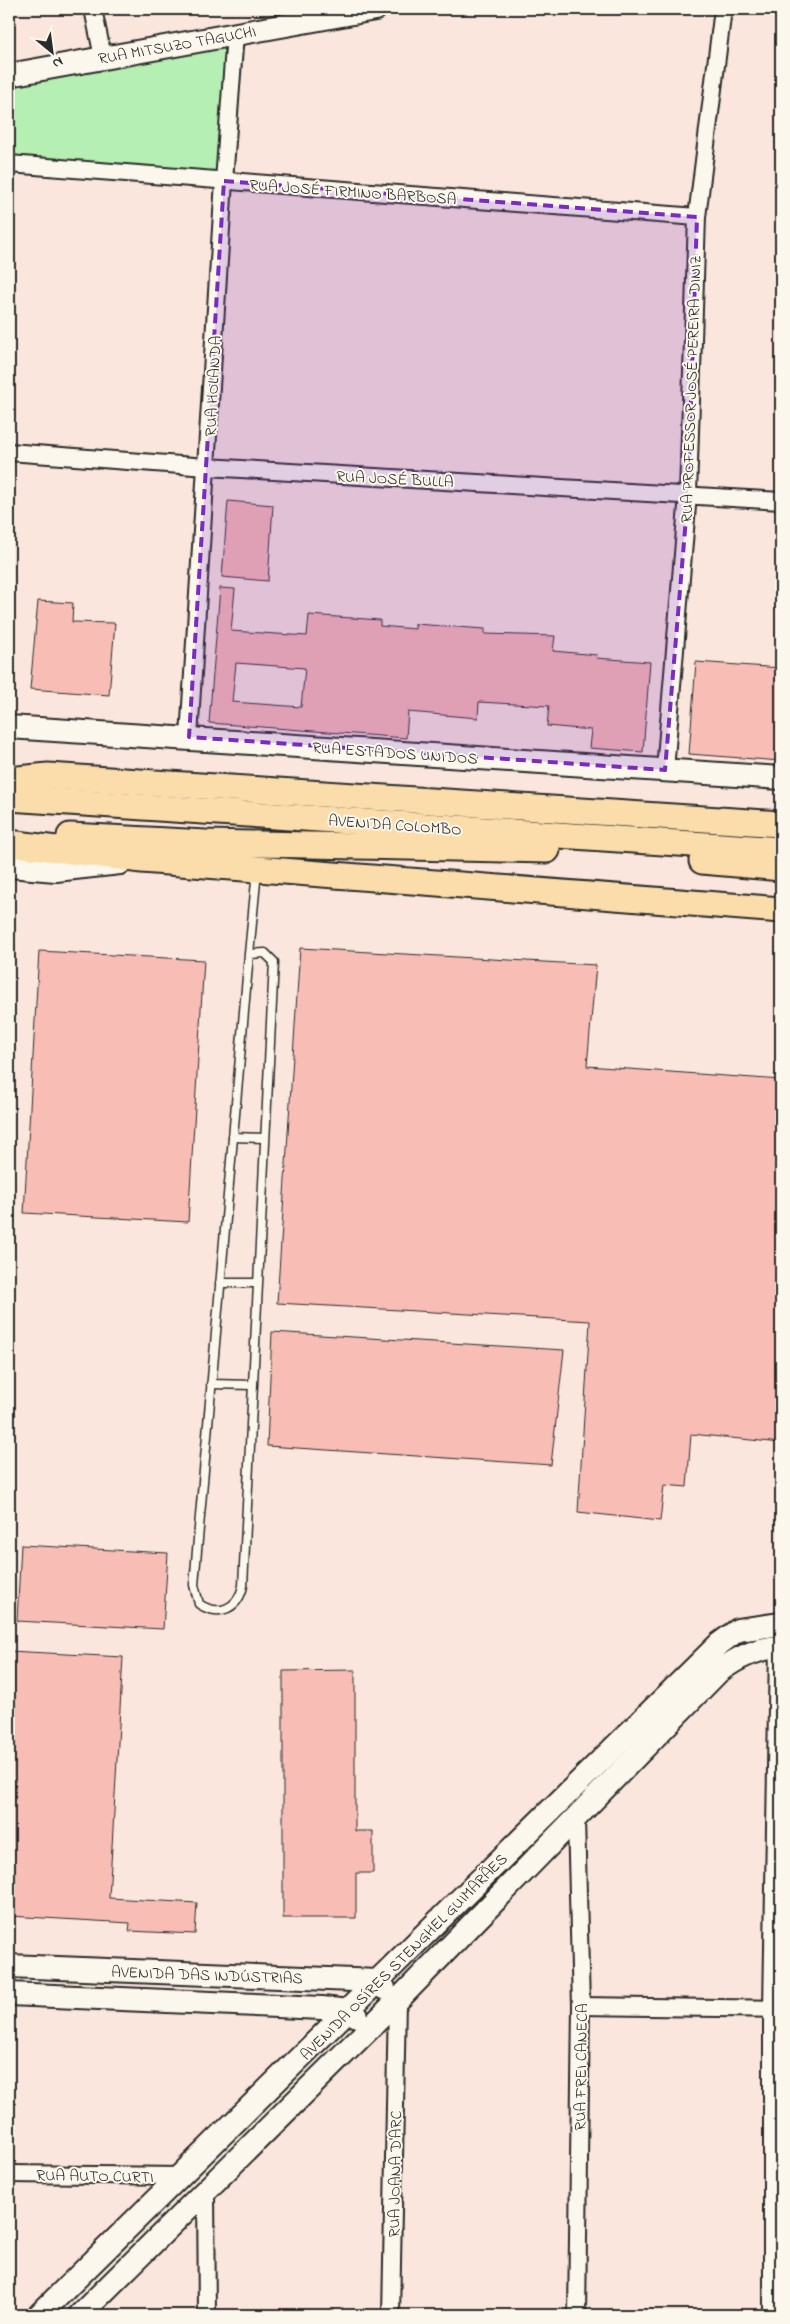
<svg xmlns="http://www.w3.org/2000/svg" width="790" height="2324" font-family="'Indie Flower',sans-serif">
<rect width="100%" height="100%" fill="#fae6dc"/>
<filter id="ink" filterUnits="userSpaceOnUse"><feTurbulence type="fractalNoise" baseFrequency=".02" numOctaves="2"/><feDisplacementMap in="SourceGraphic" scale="10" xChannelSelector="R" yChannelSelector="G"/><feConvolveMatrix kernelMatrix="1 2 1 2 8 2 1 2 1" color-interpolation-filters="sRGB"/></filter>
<g filter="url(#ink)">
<path fill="#b6efb3" stroke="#708d6f" d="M235 34 224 181 9 164V75Z"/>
<g fill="#f8bdb5" stroke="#2b2b2b" fill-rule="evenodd">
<path d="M228 501 273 505 268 581 222 577Z"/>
<path d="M220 588 235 589 231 631 307 636 309 615 380 620V626L415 629V624L485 629V634L555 636 553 651 597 655 596 658 650 662 643 752 589 748 591 730 547 726 549 706 479 702 478 718 408 712 406 738 209 723ZM236 663 305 668 301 707 232 702Z"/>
<path d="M38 601 73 603 72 622 115 623 109 695 30 689Z"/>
<path d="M696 662 781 668V761L689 754Z"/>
<path d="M300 948 596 965 587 1066 781 1080V1443L691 1434 687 1487 664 1485 660 1521 578 1512 590 1321 277 1303Z"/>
<path d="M39 951 204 960 188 1222 24 1213Z"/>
<path d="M272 1332 564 1350 551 1465 267 1446Z"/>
<path d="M21 1545 168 1553 163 1629 17 1621Z"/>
<path d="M9 1651 123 1657 109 1898 197 1903 195 1934 129 1931 130 1923 9 1916Z"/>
<path d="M355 1670V1831H373V1873H356V1918H283V1671Z"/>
</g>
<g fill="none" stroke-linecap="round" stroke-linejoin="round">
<defs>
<g id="lane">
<path d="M249 954 265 953 274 962 243 1586C238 1609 219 1617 199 1604L194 1585 249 954 257 871"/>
<path d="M233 1137 264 1138"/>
<path d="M220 1283H257"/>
<path d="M211 1384 252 1385"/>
</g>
<g id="street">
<path d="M93 9 103 57"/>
<path d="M9 164 697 217"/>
<path d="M9 452 207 467 781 501"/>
<path d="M189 737 224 181 235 34"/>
<path d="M665 770 688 494 697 217 723 9"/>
<path d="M576 1819 581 2006 577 2315"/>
<path d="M581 2006 781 2009"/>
<path d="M9 2174 182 2176"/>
<path d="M206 2192 207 2315"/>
<path d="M391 2315 397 2001"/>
<path d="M772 2315V2009L778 1647"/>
</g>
<g id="secondary">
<path d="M9 75 375 9"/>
<path d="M9 727 781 778"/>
<path d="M9 866 56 870 120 863"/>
<path d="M9 1966 378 1981 384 1988"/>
<path d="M9 1994 322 2008 349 2011 357 2016"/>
<path d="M39 2315 719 1644 738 1630 781 1624"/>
<path d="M80 2315 397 2001 718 1672C737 1658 756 1648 781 1647"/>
</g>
<g id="primary">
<path d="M9 780 48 776 781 824"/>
<path d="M9 798 781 850"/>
<path d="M70 836 206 843 547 850"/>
<path d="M9 843 142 860 781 910"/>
<path d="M702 861 781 868"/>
</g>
</defs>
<use href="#lane" stroke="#2b2b2b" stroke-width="11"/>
<use href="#street" stroke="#2b2b2b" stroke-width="20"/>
<use href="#secondary" stroke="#2b2b2b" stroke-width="26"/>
<use href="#primary" stroke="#2b2b2b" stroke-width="29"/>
<use href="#lane" stroke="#fbf7ec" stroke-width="8"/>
<use href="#street" stroke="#fbf7ec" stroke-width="16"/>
<use href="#secondary" stroke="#fbf7ec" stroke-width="22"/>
<use href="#primary" stroke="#faddab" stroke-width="25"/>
</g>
</g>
<path fill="#7b2cbf" fill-opacity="0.2" stroke="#7b2cbf" stroke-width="4" stroke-dasharray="10 6" stroke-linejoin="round" d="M224 181 697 217 688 494 665 770 189 737Z"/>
<g text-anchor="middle" stroke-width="4" stroke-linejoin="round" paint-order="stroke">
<g font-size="16" fill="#2b2b2b" stroke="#fbf7ec">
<text transform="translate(177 44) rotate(-10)" y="6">RUA MITSUZO TAGUCHI</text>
<text transform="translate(353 191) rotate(4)" y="6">RUA JOSÉ FIRMINO BARBOSA</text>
<text transform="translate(212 386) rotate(-87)" y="6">RUA HOLANDA</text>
<text transform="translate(690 389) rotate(-88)" y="6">RUA PROFESSOR JOSÉ PEREIRA DINIZ</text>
<text transform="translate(395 478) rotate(3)" y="6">RUA JOSÉ BULLA</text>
<text transform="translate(395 752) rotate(4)" y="6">RUA ESTADOS UNIDOS</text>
<text transform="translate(395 824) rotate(4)" y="6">AVENIDA COLOMBO</text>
<text transform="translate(403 1956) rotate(-45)" y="6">AVENIDA OSÍRES STENGHEL GUIMARÃES</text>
<text transform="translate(207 1974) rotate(2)" y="6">AVENIDA DAS INDÚSTRIAS</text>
<text transform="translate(580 2067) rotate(-89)" y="6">RUA FREI CANECA</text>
<text transform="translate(394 2174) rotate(-89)" y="6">RUA JOANA D'ARC</text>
<text transform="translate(95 2175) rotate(1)" y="6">RUA AUTO CURTI</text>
</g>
</g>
<rect width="790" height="2324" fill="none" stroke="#fbf7ec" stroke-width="30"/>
<rect x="15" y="15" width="760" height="2294" fill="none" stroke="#2b2b2b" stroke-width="2" filter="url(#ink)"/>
<g transform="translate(52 52) rotate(151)" stroke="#fbf7ec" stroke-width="4" paint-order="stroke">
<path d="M0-4L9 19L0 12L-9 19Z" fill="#2b2b2b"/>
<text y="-8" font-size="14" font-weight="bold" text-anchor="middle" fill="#2b2b2b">N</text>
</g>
</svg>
